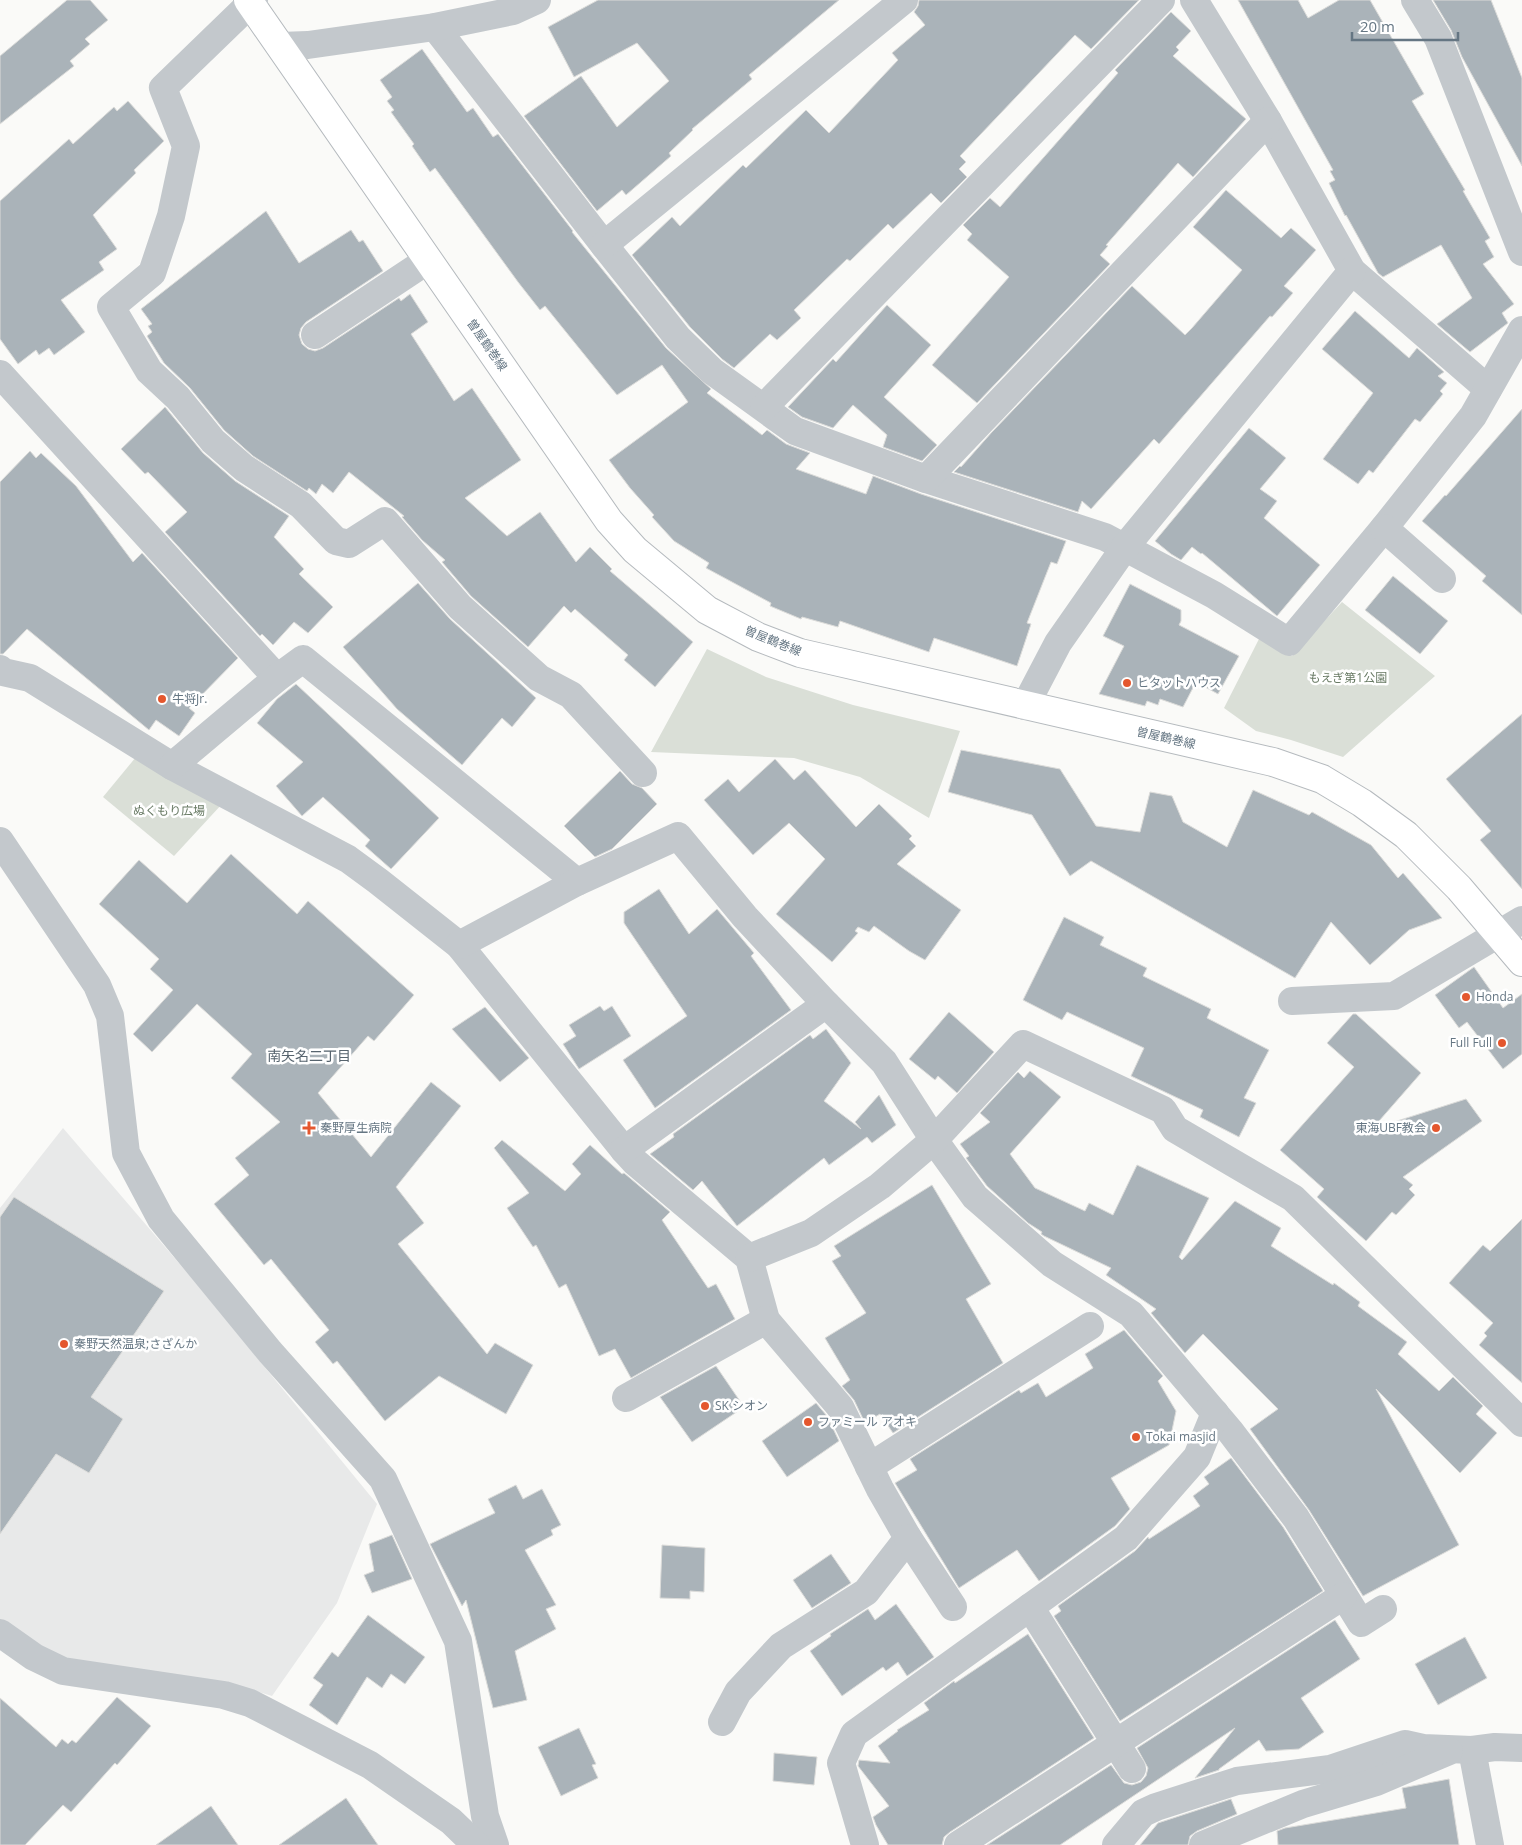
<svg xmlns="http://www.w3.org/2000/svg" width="1522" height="1845" font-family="'Open Sans','Noto Sans JP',sans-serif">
<rect width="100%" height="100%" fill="#fafaf8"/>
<path fill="#e8e9e9" d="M63 1128 190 1276 377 1504 337 1603 272 1696 249 1689 68 1660 33 1642 0 1619V1208Z"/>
<g fill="#dadfd7">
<path d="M1342 602 1435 676 1343 757 1291 740 1256 731 1224 708 1260 637 1292 656Z"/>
<path d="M707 649 766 677 853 705 960 731 929 818 860 777 794 758 651 752Z"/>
<path d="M136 757 222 804 174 856 103 797Z"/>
</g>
<g fill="#aab3b9" stroke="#dcdcda">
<path d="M67 0H90L108 20 85 39 90 44 70 61 74 66 0 124V56Z"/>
<path d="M598 0H839L749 75 752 79 692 129 693 130 669 153 671 156 626 195 622 190 597 211 524 116 581 76 617 127 669 81 637 43 574 77 548 27Z"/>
<path d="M919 0H1139L1091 49 1075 35 960 156 966 162 959 169 967 177 941 203 931 193 893 229 888 224 850 261 847 259 794 310 801 318 777 340 770 334 734 368 722 359 690 327 632 255 672 217 680 226 743 165 746 168 806 110 829 133 898 60 892 53 925 25 914 12 918 6Z"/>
<path d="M1238 0H1298L1308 18 1339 0H1370L1424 94 1412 101 1465 190 1463 191 1490 238 1485 241 1494 257 1483 264 1514 304 1502 313 1508 323 1470 352 1437 324 1472 298 1441 245 1383 277 1378 273 1346 215 1345 216 1329 183 1335 180 1330 171 1333 170Z"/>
<path d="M1433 0H1491L1522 78V166L1462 57 1451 30Z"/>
<path d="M1171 12 1191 31 1176 47 1179 50 1173 56 1246 119 1193 177 1178 163 1106 245 1108 246 1100 255 1110 264 977 403 932 365 1009 277 967 240 972 234 963 225 990 198 1000 207 1118 73 1115 70Z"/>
<path d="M422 49 467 112 473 108 493 137 498 134 573 231 572 232 666 348 711 389 707 393 762 435 767 430 786 444 810 453 796 469 866 494 873 476 921 494 1066 541 1057 564 1051 562 1027 623 1031 624 1017 666 934 638 929 652 840 621 838 627 802 617 801 619 770 606 771 603 706 568 709 563 674 541 652 517 654 515 630 488 609 460 688 402 662 365 617 395 545 306 540 310 518 282 435 168 430 172 412 146 414 144 391 112 394 110 387 101 392 97 380 80Z"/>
<path d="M128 101 164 141 134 170 136 173 93 215 117 249 99 262 104 270 61 300 85 332 54 355 49 348 39 355 36 350 18 364 0 339V201L69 139 73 144 114 107 117 111Z"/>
<path d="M1226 190 1281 238 1291 228 1316 250 1284 286 1293 293 1272 317 1270 316 1159 444 1154 439 1091 509 1082 501 1078 512 954 472 960 466 961 467 992 432 1132 286 1185 335 1192 328 1242 270 1193 227Z"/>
<path d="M266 211 299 263 351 230 359 242 363 240 383 271 306 322 301 328 299 335 302 344 308 349 315 351 323 348 399 298 401 301 410 294 428 322 411 334 454 401 472 388 521 460 465 498 507 536 540 512 576 562 590 547 612 569 610 571 693 642 655 687 624 660 628 655 575 609 571 613 564 606 528 647 471 596 442 562 445 560 422 540 402 517 404 516 349 472 333 493 322 484 316 494 309 488 307 491 253 456 224 430 190 388 164 363 147 336 152 332 148 326 152 324 141 309Z"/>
<path d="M887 305 931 345 884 397 937 445 922 461 883 447 887 435 853 405 833 428 802 417 788 407 833 359 836 362Z"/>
<path d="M1355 311 1409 358 1417 348 1444 372 1438 376 1447 383 1440 391 1443 394 1420 422 1415 419 1373 473 1369 470 1358 484 1323 459 1373 393 1322 349Z"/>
<path d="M165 407 203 453 235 481 289 516 274 537 304 569 299 574 333 607 308 633 294 622 273 645 262 634 260 636 165 532 187 512 148 472 145 474 121 449Z"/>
<path d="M1522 409V615L1482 581 1486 576 1422 521 1445 495 1446 496Z"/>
<path d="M1249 428 1286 458 1260 489 1277 501 1264 518 1320 565 1277 616 1202 553 1201 554 1192 547 1181 560 1171 554 1155 541Z"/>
<path d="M30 451 36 458 41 453 76 486 133 562 142 553 238 658 189 708 195 713 179 736 156 720 149 730 27 629 3 654H0V482Z"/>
<path d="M1393 576 1448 621 1420 654 1365 610Z"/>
<path d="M418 583 450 619 536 698 512 727 502 718 462 765 397 709 343 647Z"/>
<path d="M1130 584 1181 610V621L1179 625 1239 656 1218 694 1196 682 1183 707 1160 699 1158 705 1147 701 1145 706 1099 694 1124 646 1103 636Z"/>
<path d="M296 684 439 818 391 869 365 846 370 840 323 797 302 816 276 786 303 762 257 723 277 699Z"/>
<path d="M1522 714V889L1480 840 1491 831 1446 779Z"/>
<path d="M961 750 1060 769 1096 826 1140 832 1150 792 1172 796 1183 822 1227 847 1253 790 1309 815 1312 812 1371 845 1398 878 1403 873 1442 918 1409 930 1370 965 1331 922 1295 978 1091 861 1070 876 1032 815 948 792Z"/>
<path d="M775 759 794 780 805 770 856 827 879 804 912 836 909 839 916 846 897 864 961 910 925 960 909 951 874 926 869 932 858 927 855 931 858 933 832 962 776 914 825 859 789 823 753 855 704 800 728 779 739 792Z"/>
<path d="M620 771 632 784 642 788 657 804 612 849 595 857 564 826Z"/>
<path d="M231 854 297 914 308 901 414 995 374 1041 368 1036 318 1093 371 1157 431 1082 461 1106 396 1187 424 1223 398 1244 487 1354 495 1343 533 1365 506 1414 439 1376 385 1421 337 1361 333 1364 315 1342 329 1330 271 1259 264 1265 214 1204 249 1175 235 1158 280 1122 231 1078 252 1054 197 1004 152 1052 133 1034 173 990 150 969 159 959 99 904 139 860 187 903Z"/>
<path d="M659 889 689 934 717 909 754 953 751 956 791 1010 655 1108 623 1060 687 1016 624 923V912Z"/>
<path d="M1064 917 1104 937 1100 945 1147 968 1143 976 1211 1009 1207 1018 1269 1050 1244 1098 1256 1103 1239 1137 1200 1117 1203 1110 1131 1076 1144 1048 1067 1012 1062 1020 1023 1000Z"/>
<path d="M1474 967 1503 1008 1522 994V1054L1503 1069 1467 1022 1459 1028 1435 995Z"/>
<path d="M600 1006 604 1011 612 1006 631 1036 579 1069 563 1044 576 1036 569 1025Z"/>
<path d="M485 1007 529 1058 500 1082 452 1029Z"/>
<path d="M949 1012 994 1052 957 1093 938 1076 935 1080 909 1059Z"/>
<path d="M1353 1014H1356L1421 1073 1372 1129 1466 1099 1482 1121 1403 1177 1413 1185 1409 1189 1415 1195 1396 1215 1392 1212 1366 1241 1317 1197 1324 1189 1280 1150 1354 1067 1327 1043Z"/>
<path d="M826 1029 851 1063 824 1101 861 1129 855 1122 879 1095 896 1125 872 1143 867 1137 829 1165 824 1158 737 1226 702 1181 693 1190 650 1154 674 1137 673 1134 810 1035 813 1039Z"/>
<path d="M1030 1071 1061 1097 1010 1154 1035 1188 1085 1211 1089 1203 1113 1215 1137 1165 1209 1198 1179 1257 1182 1260 1235 1201 1281 1228 1271 1246 1333 1285 1334 1283 1360 1302 1358 1306 1407 1342 1398 1354 1439 1391 1453 1377 1483 1406 1476 1414 1497 1433 1460 1473 1376 1389 1459 1545 1363 1596 1309 1510 1250 1429 1278 1409 1203 1334 1185 1353 1151 1313 1156 1309 1106 1275 1111 1268 1044 1236 1041 1234 1042 1232 1028 1223 987 1186 966 1158 969 1156 960 1144 990 1122 980 1113 1018 1072 1024 1078Z"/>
<path d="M502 1140 565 1191 581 1174 572 1164 590 1145 622 1174 624 1173 670 1212 662 1220 708 1288 716 1284 735 1319 631 1378 615 1349 599 1356 566 1284 559 1288 536 1245 533 1247 507 1208 529 1193 494 1148Z"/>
<path d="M932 1185 991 1284 966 1299 1003 1363 893 1433 880 1414 865 1423 854 1400 842 1386 850 1380 825 1338 866 1313 832 1261 841 1256 834 1246Z"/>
<path d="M14 1197 164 1291 91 1397 123 1419 89 1473 56 1454 0 1534V1217Z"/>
<path d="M1522 1219V1383L1479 1345 1487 1336 1484 1333 1493 1323 1449 1283 1483 1245 1490 1251Z"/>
<path d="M1124 1330 1163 1376 1158 1381 1176 1411 1169 1445 1111 1478 1130 1509 1115 1526 1039 1581 1017 1550 959 1588 895 1483 917 1470 910 1459 1019 1390 1021 1393 1038 1383 1046 1397 1093 1368 1085 1354Z"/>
<path d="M716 1366 744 1407 692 1442 660 1397Z"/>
<path d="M816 1403 827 1416 839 1441 787 1477 762 1441Z"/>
<path d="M1231 1458 1283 1527 1323 1591 1120 1721 1054 1616 1061 1611 1058 1606 1135 1551 1148 1537 1149 1539 1200 1506 1193 1496 1209 1484 1204 1477Z"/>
<path d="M516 1485 523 1499 542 1489 561 1525 551 1530 553 1535 525 1550 556 1605 546 1609 556 1629 515 1651 527 1700 493 1708 466 1600 462 1606 430 1544 495 1513 488 1499Z"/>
<path d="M392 1535 412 1579 372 1593 364 1575 374 1571 369 1544Z"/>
<path d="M662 1545 705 1548 704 1592 690 1591V1599L660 1598Z"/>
<path d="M831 1554 851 1583 812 1608 793 1580Z"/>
<path d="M896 1604 934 1657 907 1676 898 1662 886 1671 883 1667 842 1696 810 1651 831 1636 830 1634 868 1609 875 1620Z"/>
<path d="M368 1615 425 1657 405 1684 391 1674 382 1688 367 1677 337 1725 309 1705 323 1685 313 1678 332 1652 338 1657Z"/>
<path d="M1335 1620 1360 1659 1301 1698 1324 1732 1299 1749 1266 1751 1259 1740 1219 1769V1770L1195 1778 1235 1728 1060 1845H987L1111 1765 1124 1783 1132 1785 1141 1782 1146 1776 1148 1768 1137 1748Z"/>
<path d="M1028 1634 1094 1738 950 1832 944 1837 942 1845H888L876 1825 873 1817 889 1806 858 1766 859 1760 890 1763 878 1746 898 1731 897 1730 929 1710 924 1703 954 1681 955 1683Z"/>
<path d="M1465 1637 1487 1678 1438 1705 1415 1664Z"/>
<path d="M117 1697 151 1726 117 1765 115 1763 71 1812 63 1805 25 1845H0V1698L56 1747 62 1739 68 1744 72 1740 76 1743Z"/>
<path d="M579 1728 596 1764 592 1765 598 1778 561 1796 538 1747Z"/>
<path d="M774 1753 817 1757 814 1785 773 1781Z"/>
<path d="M1449 1779 1459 1845H1278L1277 1831 1285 1828 1406 1808 1402 1788Z"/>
<path d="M346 1798 378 1845H279Z"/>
<path d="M1231 1799 1237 1814 1197 1831 1190 1836 1188 1845H1140L1158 1823Z"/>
<path d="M211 1806 238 1845H156Z"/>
</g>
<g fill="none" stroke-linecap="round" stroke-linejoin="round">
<defs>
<path id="major" d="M248 0 609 521 635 550 707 610 758 637 800 653 1273 762 1322 779 1362 803 1406 835 1459 888 1522 962"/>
</defs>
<use href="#major" stroke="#b5babe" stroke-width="30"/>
<g stroke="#c3c8cc" stroke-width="28">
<path d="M254 0 163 88 186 146 171 216 152 273 111 307 149 371 178 398 213 441 244 468 301 505 336 541 349 544 385 521 460 607 539 678 571 695 643 773"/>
<path d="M1194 0 1268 121 1352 271 1488 389"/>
<path d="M1415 0 1438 38 1522 252"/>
<path d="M435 27 604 245 678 338 712 371 795 431 926 479 1105 537 1214 595 1289 642 1384 528 1473 416 1522 330"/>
<path d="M280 46 308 45 435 27 513 11 537 0"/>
<path d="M604 245 904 0"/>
<path d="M315 335 428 260"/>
<path d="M0 374 277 678"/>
<path d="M764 407 1161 0"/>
<path d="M926 479 1268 121"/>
<path d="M1384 528 1442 579"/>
<path d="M0 669 3 672 30 678 172 766 348 859 378 881 459 945 624 1150 635 1162 749 1258 766 1320 840 1407 880 1489 908 1538 866 1592 781 1646 738 1692 722 1722"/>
<path d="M1025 706 1058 643 1125 547 1352 271"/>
<path d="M172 766 277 678 303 659 577 882"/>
<path d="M0 841 97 985 110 1016 126 1153 161 1219 270 1352 383 1479 458 1641 485 1816 495 1845"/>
<path d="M459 945 577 882 678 836 745 917 826 1004 884 1062 934 1140 975 1197 1052 1264 1131 1314 1230 1431 1296 1518 1361 1623 1383 1609"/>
<path d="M1292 1001 1394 996 1522 920"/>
<path d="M624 1150 826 1004"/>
<path d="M749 1258 811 1233 880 1186 934 1140 1023 1044 1163 1110 1175 1129 1293 1198 1522 1423"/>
<path d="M626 1398 766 1320"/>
<path d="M869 1467 1090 1326"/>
<path d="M908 1538 953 1607"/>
<path d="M1030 1607 1132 1769"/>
<path d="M0 1633 34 1657 63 1671 224 1695 250 1703 370 1765 451 1821 476 1845"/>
<path d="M1472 1750 1490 1845"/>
<path d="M865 1845 841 1763 854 1734 1126 1538 1197 1457 1215 1413"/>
<path d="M958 1845 1343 1596"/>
<path d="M1116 1845 1143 1813 1156 1807 1237 1781 1330 1769 1405 1744 1423 1748 1472 1750 1495 1747 1522 1748"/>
<path d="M1203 1845 1303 1804 1376 1782 1449 1751"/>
</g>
<use href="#major" stroke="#fff" stroke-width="28"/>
</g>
<g fill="#e4572e" stroke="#fff" stroke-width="2">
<circle cx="1127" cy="683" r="5"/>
<circle cx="162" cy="699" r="5"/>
<circle cx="1466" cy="997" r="5"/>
<circle cx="1502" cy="1043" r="5"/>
<path d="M306.5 1120.5h5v5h5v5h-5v5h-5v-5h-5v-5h5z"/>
<circle cx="1436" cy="1128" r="5"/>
<circle cx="64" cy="1344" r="5"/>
<circle cx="705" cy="1406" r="5"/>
<circle cx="808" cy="1422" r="5"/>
<circle cx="1136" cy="1437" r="5"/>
</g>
<g text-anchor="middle" stroke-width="5" stroke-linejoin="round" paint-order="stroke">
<g font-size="12" fill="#657683" stroke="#fff">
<text transform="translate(487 345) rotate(55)" y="4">曽屋鶴巻線</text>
<text transform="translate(773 641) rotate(22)" y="4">曽屋鶴巻線</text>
<text transform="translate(1166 738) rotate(13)" y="4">曽屋鶴巻線</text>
</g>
<g font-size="12" fill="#687a64" stroke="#fff">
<text x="1348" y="682">もえぎ第1公園</text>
<text x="169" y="815">ぬくもり広場</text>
</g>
<g font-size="12" fill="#657683" stroke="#fff" text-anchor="start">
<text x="1137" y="687">ヒタットハウス</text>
<text x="172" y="703">牛将Jr.</text>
<text x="1476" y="1001">Honda</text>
<text x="1492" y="1047" text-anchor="end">Full Full</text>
<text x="320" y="1132">秦野厚生病院</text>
<text x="1426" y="1132" text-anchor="end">東海UBF教会</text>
<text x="74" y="1348">秦野天然温泉;さざんか</text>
<text x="715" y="1410">SK シオン</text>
<text x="818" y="1426">ファミール アオキ</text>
<text x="1146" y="1441">Tokai masjid</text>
</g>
<g font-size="14" fill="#57646e" stroke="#fff">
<text x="309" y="1061">南矢名二丁目</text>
</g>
</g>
<path d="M1352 32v8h106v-8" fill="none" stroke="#657683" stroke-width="2.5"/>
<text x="1360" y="32" font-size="15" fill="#657683" stroke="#ffffff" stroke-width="4" paint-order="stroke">20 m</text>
</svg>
